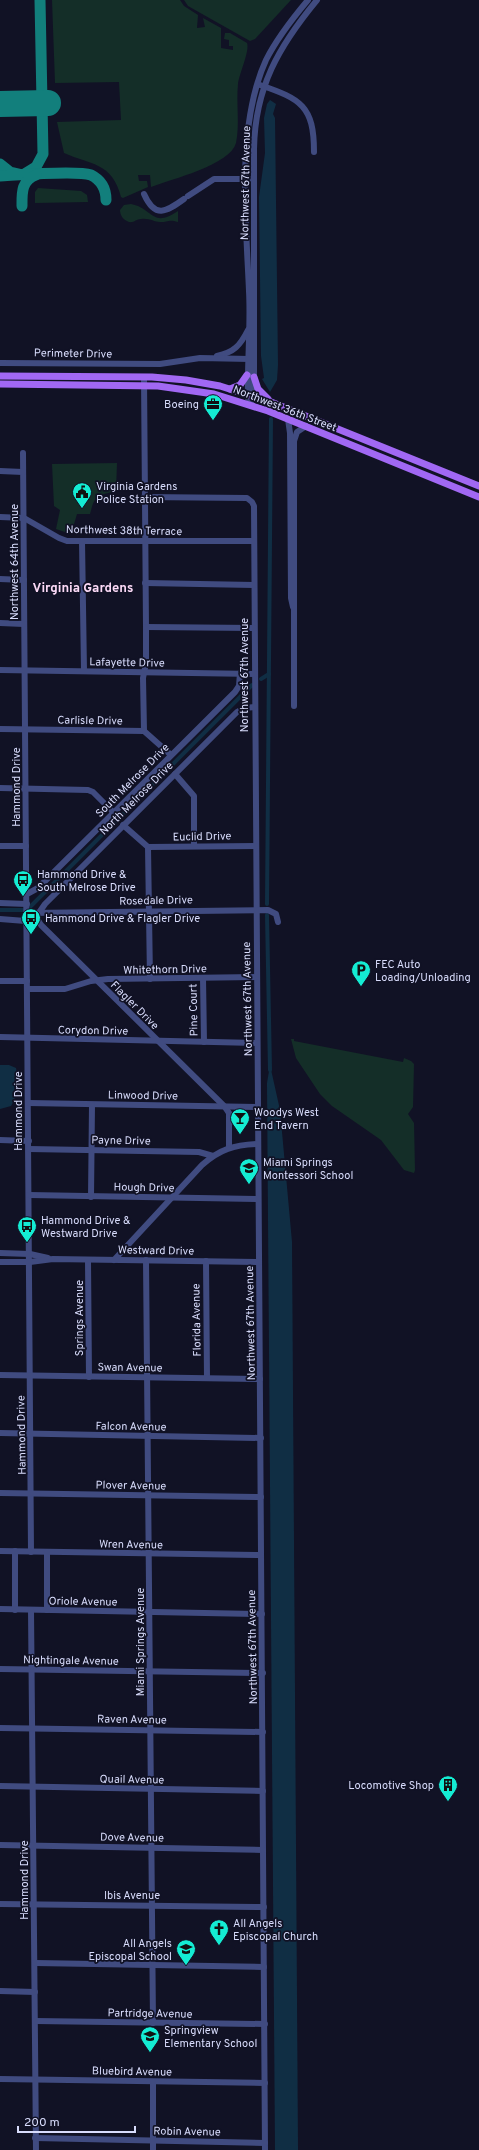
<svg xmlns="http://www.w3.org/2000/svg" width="479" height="2150" font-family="Overpass,sans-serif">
<rect width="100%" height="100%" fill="#111225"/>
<g fill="#142e28">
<path d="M52 0H180L184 6 198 15 197 28 205 27 203 18 221 28V48L233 50V46H229V40L224 39 225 33H230L247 43C250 51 239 74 238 84 236 103 240 125 236 143 230 165 172 179 151 187L150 175H138L139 181H147L148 187 123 198 121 197C112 162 91 165 64 153L57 122 121 120 119 82 55 83Z"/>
<path d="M184 0H291L255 39 250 41 188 6Z"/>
<path d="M38 188 81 191 87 195 88 202 35 203V192Z"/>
<path d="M131 204C153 208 152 229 178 211V222C169 219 168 222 160 222 154 222 150 218 141 219 136 219 134 223 129 222 123 220 120 215 120 210L124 205Z"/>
<path d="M117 463 116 491C96 496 95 495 90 514H77L71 534 56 529 60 510 54 506 52 464Z"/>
<path d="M291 1039H294V1041L403 1062 404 1058 411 1061 414 1064 413 1107 408 1114 414 1123 415 1170 414 1173 404 1170 381 1140 332 1106 320 1094 296 1058Z"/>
</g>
<g fill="#102e44">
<path d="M270 100 276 104 273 114 275 118 278 365 277 380 270 392 262 379 264 378 261 356 259 197 265 153 264 118 267 104Z"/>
<path d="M9 1065 16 1068C19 1080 18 1095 11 1106L0 1109V1065Z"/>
<path d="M270 1065 280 1110 292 1242 298 2150H275L267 1083Z"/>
</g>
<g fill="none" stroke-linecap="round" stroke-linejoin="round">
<g stroke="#102e44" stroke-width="4">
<path d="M261 679 269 674"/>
<path d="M267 904 271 419"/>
<path d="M31 906 252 685"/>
<path d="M0 910H23"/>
<path d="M267 915 270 1070"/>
</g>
<g stroke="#127f7c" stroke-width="11">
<path d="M0 164 10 172 23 175 36 167 43 154 40 0"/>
<path d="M0 176C18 175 77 170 91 175 101 180 106 189 106 200"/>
<path d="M22 206C22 193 21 181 36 175"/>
</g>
<path stroke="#127f7c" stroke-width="26" d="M0 104 48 103"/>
<g stroke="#404b80" stroke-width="6">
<path d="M260 85C301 99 314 106 314 152"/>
<path d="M144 194C155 219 166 212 184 199"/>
<path d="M188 196 214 179H249"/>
<path d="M217 356C234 352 240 346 248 330"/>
<path d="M0 363 160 364 200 358 250 359"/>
<path d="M144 377 146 627V663L143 678 144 731"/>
<path d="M248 398C247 362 251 327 249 291 246 219 236 126 266 60 277 38 292 19 308 0"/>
<path d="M251 404 254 377V149C255 87 279 46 317 0"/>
<path d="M288 419 290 433 291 598 293 607"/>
<path d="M23 453 31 1552"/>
<path d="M0 471 23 472"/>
<path d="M144 497 247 498 252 502 254 506 265 2150"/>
<path d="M0 517 24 518 59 538 67 541H254"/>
<path d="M82 541 84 671"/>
<path d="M0 579 24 580"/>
<path d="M145 583 254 585"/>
<path d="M0 623 24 624"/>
<path d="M146 627 254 628"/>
<path d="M0 670 255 674"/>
<path d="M294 706V441L297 432 306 426"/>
<path d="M0 729 144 731 171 755"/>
<path d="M175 774 194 796V846"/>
<path d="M0 788 88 790 93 792 113 812"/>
<path d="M123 825 148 847 150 979"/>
<path d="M0 846H26"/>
<path d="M148 847 256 846"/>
<path d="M27 894 38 888 235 692 239 686 240 673"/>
<path d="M0 903 27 904"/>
<path d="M27 913 268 910 276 914 278 922"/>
<path d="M0 919 38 922"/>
<path d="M203 978 204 1042"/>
<path d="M0 981H27"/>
<path d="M27 989H65L91 981 108 979 256 977"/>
<path d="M0 1037 257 1043"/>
<path d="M28 1103 258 1107"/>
<path d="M0 1140 29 1141"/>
<path d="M229 1148V1113L225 1107 41 925 36 917 45 904 237 712 244 708 255 707"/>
<path d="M29 1149 199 1152 213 1156"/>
<path d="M29 1195 258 1199"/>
<path d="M91 1197 92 1105"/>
<path d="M0 1253 30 1254 48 1258"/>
<path d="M88 1260 89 1377"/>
<path d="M114 1260 202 1165C220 1149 234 1145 258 1144"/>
<path d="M146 1260 153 2023"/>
<path d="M206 1261 207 1378"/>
<path d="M0 1262H30L53 1259 259 1262"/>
<path d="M0 1375 260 1379"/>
<path d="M0 1433 261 1438"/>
<path d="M0 1493 261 1497"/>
<path d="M0 1551 261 1555"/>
<path d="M15 1551V1610"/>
<path d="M47 1552V1610"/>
<path d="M0 1609 262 1614"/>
<path d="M31 1610 36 2150"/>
<path d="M0 1669 263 1673"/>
<path d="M0 1728 263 1732"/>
<path d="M0 1786 263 1791"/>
<path d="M0 1845 263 1850"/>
<path d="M0 1904 264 1907"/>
<path d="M35 1963 264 1967"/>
<path d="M0 1991 35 1992"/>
<path d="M35 2021 265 2024"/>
<path d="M0 2079 265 2083"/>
<path d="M35 2138 265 2143"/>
<path d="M153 2150V2082"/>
</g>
<g stroke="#a168f3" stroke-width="7">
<path d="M0 376 152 377 186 380 220 386 271 402 479 486"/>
<path d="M254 377 258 389 268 399"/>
<path d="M0 384 158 386 214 394 268 411 479 497"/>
<path d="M230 389 240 385 247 375"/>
</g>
</g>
<defs>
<symbol id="office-pin" viewBox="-11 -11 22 30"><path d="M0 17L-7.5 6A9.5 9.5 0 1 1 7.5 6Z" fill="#14ecd3" stroke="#111225"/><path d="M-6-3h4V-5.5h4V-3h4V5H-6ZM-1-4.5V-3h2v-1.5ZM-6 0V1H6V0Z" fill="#111"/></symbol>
<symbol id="civic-pin" viewBox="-11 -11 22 30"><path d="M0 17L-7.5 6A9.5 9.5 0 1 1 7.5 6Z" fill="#14ecd3" stroke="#111225"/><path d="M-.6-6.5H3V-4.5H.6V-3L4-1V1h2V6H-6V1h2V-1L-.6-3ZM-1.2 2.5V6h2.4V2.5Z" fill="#111"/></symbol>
<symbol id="bus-pin" viewBox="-11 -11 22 30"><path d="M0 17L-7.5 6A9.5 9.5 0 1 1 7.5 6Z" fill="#14ecd3" stroke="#111225"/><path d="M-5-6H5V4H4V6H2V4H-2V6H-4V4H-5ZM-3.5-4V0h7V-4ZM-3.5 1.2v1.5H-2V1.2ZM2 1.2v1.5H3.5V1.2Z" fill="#111"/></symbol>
<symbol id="parking-pin" viewBox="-11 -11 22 30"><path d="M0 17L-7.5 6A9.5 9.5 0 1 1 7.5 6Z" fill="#14ecd3" stroke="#111225"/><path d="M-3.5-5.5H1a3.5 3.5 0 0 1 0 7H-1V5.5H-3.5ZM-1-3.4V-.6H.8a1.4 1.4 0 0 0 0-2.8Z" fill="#111"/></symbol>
<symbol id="bar-pin" viewBox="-11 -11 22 30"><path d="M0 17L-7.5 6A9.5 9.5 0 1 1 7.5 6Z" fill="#14ecd3" stroke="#111225"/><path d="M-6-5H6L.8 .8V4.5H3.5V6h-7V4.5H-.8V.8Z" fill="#111"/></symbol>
<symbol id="school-pin" viewBox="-11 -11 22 30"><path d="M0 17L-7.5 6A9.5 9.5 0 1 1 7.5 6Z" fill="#14ecd3" stroke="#111225"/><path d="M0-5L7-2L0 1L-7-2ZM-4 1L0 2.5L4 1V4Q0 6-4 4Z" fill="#111"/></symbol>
<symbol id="building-pin" viewBox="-11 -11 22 30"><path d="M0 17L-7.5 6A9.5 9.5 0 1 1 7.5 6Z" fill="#14ecd3" stroke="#111225"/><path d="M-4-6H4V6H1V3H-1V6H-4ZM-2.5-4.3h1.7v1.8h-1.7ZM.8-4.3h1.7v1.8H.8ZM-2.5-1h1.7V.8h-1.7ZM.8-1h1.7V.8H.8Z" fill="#111"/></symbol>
<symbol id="church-pin" viewBox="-11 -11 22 30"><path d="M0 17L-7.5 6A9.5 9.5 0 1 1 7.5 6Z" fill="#14ecd3" stroke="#111225"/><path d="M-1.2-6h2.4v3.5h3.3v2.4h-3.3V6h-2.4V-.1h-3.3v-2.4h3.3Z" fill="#111"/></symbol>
</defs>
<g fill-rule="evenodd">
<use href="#office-pin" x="202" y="393" width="22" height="30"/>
<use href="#civic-pin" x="71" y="481" width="22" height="30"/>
<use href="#bus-pin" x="12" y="869" width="22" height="30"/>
<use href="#bus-pin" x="20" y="907" width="22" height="30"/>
<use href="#parking-pin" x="350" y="959" width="22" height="30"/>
<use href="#bar-pin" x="229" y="1107" width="22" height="30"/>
<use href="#school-pin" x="238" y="1157" width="22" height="30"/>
<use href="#bus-pin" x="16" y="1215" width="22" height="30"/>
<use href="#building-pin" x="437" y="1774" width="22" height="30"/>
<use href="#church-pin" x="208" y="1918" width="22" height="30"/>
<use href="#school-pin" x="175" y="1938" width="22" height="30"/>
<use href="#school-pin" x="139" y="2025" width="22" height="30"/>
</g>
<g text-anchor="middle" stroke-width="3.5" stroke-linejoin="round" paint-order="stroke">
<g font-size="11" fill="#d8dcfc" stroke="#111225">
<text transform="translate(245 183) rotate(-89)" y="4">Northwest 67th Avenue</text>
<text transform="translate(73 353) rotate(1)" y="4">Perimeter Drive</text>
<text transform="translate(285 408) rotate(21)" y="4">Northwest 36th Street</text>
<text transform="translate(124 530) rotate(1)" y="4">Northwest 38th Terrace</text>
<text transform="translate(14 562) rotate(-90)" y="4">Northwest 64th Avenue</text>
<text transform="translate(127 662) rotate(1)" y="4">Lafayette Drive</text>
<text transform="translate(244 675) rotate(-90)" y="4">Northwest 67th Avenue</text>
<text transform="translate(90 720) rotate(1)" y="4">Carlisle Drive</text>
<text transform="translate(132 780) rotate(-45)" y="4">South Melrose Drive</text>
<text transform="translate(16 787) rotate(-90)" y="4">Hammond Drive</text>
<text transform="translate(136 798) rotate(-45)" y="4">North Melrose Drive</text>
<text transform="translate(202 836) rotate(-1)" y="4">Euclid Drive</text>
<text transform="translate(156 900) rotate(-1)" y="4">Rosedale Drive</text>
<text transform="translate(165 969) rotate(-1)" y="4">Whitethorn Drive</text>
<text transform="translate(247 999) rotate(-91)" y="4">Northwest 67th Avenue</text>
<text transform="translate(135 1005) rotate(45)" y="4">Flagler Drive</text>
<text transform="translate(193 1010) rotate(-91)" y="4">Pine Court</text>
<text transform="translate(93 1030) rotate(1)" y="4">Corydon Drive</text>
<text transform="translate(143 1095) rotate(1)" y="4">Linwood Drive</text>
<text transform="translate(18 1111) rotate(-90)" y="4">Hammond Drive</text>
<text transform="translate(121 1140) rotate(1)" y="4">Payne Drive</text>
<text transform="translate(144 1187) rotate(1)" y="4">Hough Drive</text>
<text transform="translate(156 1250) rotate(1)" y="4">Westward Drive</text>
<text transform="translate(79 1318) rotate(-90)" y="4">Springs Avenue</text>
<text transform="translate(196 1320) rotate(-91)" y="4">Florida Avenue</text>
<text transform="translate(250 1323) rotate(-91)" y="4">Northwest 67th Avenue</text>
<text transform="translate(130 1367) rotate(1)" y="4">Swan Avenue</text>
<text transform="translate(131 1426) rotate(1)" y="4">Falcon Avenue</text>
<text transform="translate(21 1435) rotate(-91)" y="4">Hammond Drive</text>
<text transform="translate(131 1485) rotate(1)" y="4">Plover Avenue</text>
<text transform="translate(131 1544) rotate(1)" y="4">Wren Avenue</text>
<text transform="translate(83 1601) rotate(1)" y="4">Oriole Avenue</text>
<text transform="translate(140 1642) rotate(-90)" y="4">Miami Springs Avenue</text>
<text transform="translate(252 1647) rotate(-91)" y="4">Northwest 67th Avenue</text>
<text transform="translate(71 1660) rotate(1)" y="4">Nightingale Avenue</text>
<text transform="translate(132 1719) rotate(1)" y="4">Raven Avenue</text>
<text transform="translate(132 1779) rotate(1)" y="4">Quail Avenue</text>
<text transform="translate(132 1837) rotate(1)" y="4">Dove Avenue</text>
<text transform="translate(24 1880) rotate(-90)" y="4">Hammond Drive</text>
<text x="132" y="1899">Ibis Avenue</text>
<text transform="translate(150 2013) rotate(1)" y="4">Partridge Avenue</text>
<text transform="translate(132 2071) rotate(1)" y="4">Bluebird Avenue</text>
<text transform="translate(187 2131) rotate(1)" y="4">Robin Avenue</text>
</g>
<g font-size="11" fill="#d8dcfc" stroke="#111225" text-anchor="start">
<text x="199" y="408" text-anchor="end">Boeing</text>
<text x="96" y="490">Virginia Gardens<tspan x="96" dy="13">Police Station</tspan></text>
<text x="37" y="878">Hammond Drive &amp;<tspan x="37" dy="13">South Melrose Drive</tspan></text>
<text x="45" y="922">Hammond Drive &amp; Flagler Drive</text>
<text x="375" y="968">FEC Auto<tspan x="375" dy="13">Loading/Unloading</tspan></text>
<text x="254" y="1116">Woodys West<tspan x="254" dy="13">End Tavern</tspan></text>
<text x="263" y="1166">Miami Springs<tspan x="263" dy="13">Montessori School</tspan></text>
<text x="41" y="1224">Hammond Drive &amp;<tspan x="41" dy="13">Westward Drive</tspan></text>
<text x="434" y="1789" text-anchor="end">Locomotive Shop</text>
<text x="233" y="1927">All Angels<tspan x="233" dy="13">Episcopal Church</tspan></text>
<text x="172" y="1947" text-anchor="end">All Angels<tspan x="172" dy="13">Episcopal School</tspan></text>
<text x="164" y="2034">Springview<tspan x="164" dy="13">Elementary School</tspan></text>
</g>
<g font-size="13" font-weight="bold" fill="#fcdaf7" stroke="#111225">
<text x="83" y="592">Virginia Gardens</text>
</g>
</g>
<path d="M18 2126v6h117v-6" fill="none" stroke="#d8dcfc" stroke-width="2"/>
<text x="24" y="2126" font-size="12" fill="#d8dcfc" stroke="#111225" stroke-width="3" paint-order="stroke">200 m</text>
</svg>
